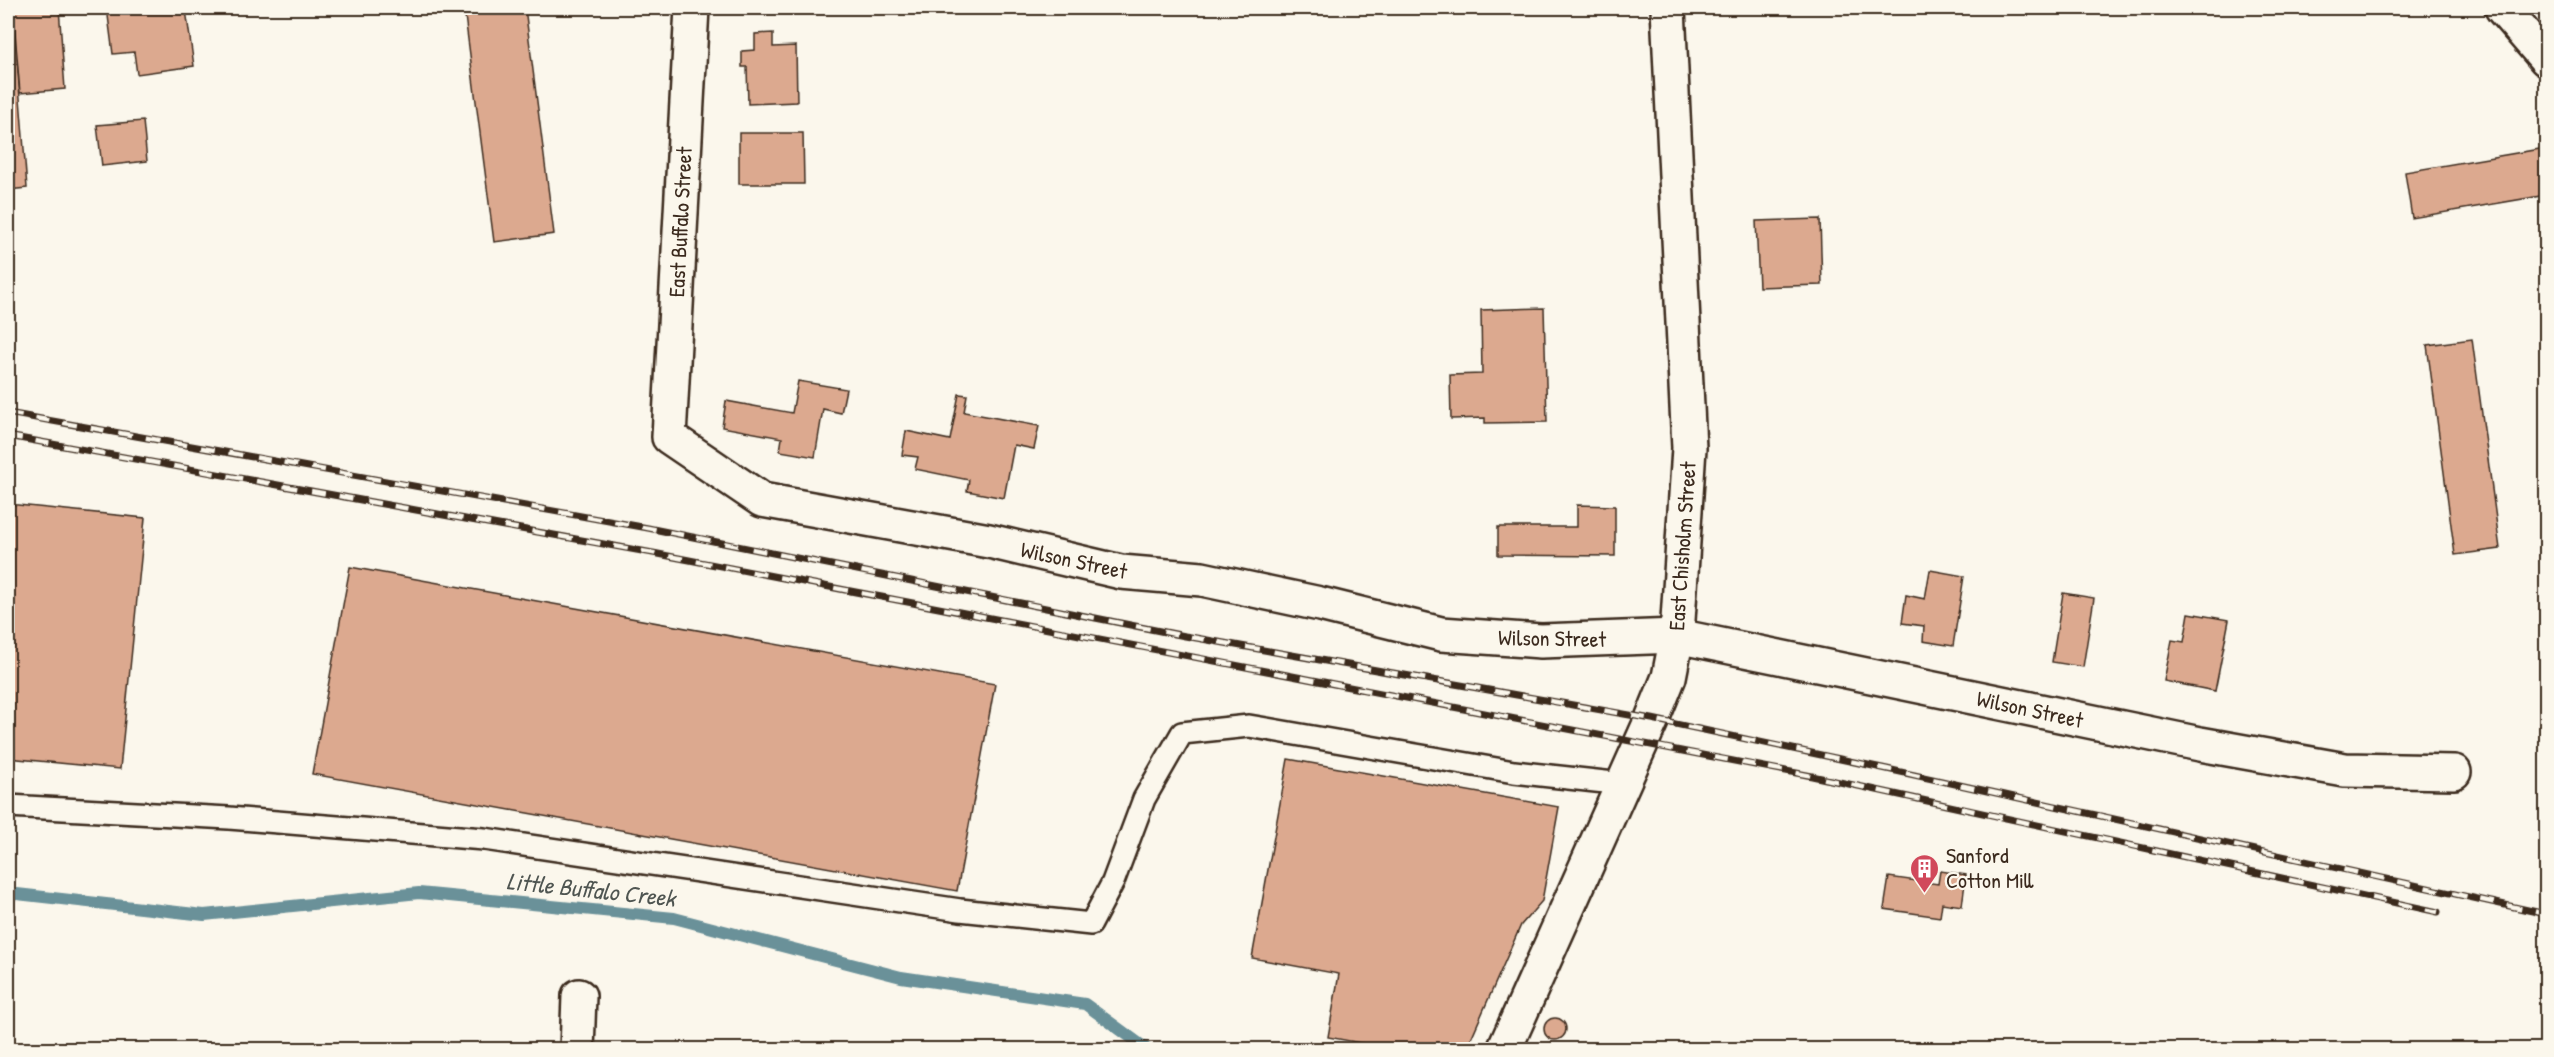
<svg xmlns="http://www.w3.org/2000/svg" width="2554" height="1057" font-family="'Patrick Hand',sans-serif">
<rect width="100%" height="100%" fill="#fbf7ec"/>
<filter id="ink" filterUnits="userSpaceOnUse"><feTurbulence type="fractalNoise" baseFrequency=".0167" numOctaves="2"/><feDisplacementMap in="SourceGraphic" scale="12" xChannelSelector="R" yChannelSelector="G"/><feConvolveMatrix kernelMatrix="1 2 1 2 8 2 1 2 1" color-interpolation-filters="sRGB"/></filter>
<g filter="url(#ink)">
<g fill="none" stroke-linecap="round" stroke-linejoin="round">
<path stroke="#6a9199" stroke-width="12" d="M8 893 204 915 419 893 674 918 901 977 1085 1004 1148 1050"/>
</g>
<g fill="#dca98f" stroke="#3b2a1e" stroke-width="1.5">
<path d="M8 8H13L27 188 8 190Z"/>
<path d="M13 8H59L65 89 20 93Z"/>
<path d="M107 8H205L186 10 194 66 137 74 134 52 113 54Z"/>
<path d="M464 8H525L554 234 494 242Z"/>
<path d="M773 33V47L796 46 797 102 748 104 747 67H742V51L755 50V34Z"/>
<path d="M143 121 147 161 102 166 97 125Z"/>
<path d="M739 133H803L804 184H739Z"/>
<path d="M2546 148V195L2412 218 2405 172Z"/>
<path d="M1820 219 1822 285 1759 287 1756 221Z"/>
<path d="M1544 308 1547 422 1485 423V418L1451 419 1450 375 1482 374 1481 310Z"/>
<path d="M2472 339 2500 549 2455 555 2427 345Z"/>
<path d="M798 381 846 389 841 413 823 409 815 457 780 451 782 438 722 427 726 401 792 413Z"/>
<path d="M959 394 967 395 964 412 1039 426 1034 449 1014 445 1004 498 967 491 969 480 915 469 918 457 902 455 906 431 950 440Z"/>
<path d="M8 504 145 518 120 769 8 758Z"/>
<path d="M1577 505 1615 506V556L1498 555V527H1577Z"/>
<path d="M350 567 995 684 957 891 312 774Z"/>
<path d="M1930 570 1964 576 1953 646 1923 641 1924 626 1902 623 1906 595 1925 599Z"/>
<path d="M2063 593 2094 598 2083 667 2052 662Z"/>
<path d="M2189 613 2229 620 2215 691 2164 681 2172 640 2184 642Z"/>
<path d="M1288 759 1559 807 1542 901 1521 925 1466 1050H1398L1328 1037 1339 974 1252 958Z"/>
<path d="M1940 871 1966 875 1962 906 1942 903 1940 917 1884 909 1889 877 1938 884Z"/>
<circle cx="1555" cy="1029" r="11"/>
</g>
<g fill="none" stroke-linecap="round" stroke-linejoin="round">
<defs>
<path id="service" d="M8 806 229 818 484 839 960 910 1091 924 1113 882 1144 799 1182 733 1249 726 1514 772 1623 784"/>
<g id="minor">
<path d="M692 8 669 437 762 500 989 541 1121 572 1202 579 1320 604 1441 634 1541 641 1677 636 2200 744 2345 770 2454 772"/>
<path d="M2502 8 2546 59"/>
<path d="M577 1050 579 996"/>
<path d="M1504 1050 1652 719 1669 677 1677 636 1689 448 1668 8"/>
</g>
</defs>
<use href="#service" stroke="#3b2a1e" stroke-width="26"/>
<use href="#minor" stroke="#3b2a1e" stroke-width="38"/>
<use href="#service" stroke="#fbf7ec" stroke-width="21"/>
<use href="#minor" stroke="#fbf7ec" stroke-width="33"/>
<defs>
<g id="rail">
<path d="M8 413 648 528 1185 636 1652 719 1887 769 2546 914"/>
<path d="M8 436 653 553 1812 776 2438 912"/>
</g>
</defs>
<use href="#rail" stroke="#3b2a1e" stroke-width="7"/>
<use href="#rail" stroke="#fbf7ec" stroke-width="4.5" stroke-dasharray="14" stroke-linecap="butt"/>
</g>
</g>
<defs>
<symbol id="building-pin" viewBox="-11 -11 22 30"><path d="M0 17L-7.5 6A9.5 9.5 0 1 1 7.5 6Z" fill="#d1495b" stroke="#fbf7ec"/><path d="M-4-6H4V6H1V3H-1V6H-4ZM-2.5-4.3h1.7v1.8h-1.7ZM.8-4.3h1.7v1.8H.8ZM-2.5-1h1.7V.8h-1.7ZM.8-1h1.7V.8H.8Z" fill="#fff"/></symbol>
</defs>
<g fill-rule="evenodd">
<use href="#building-pin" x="1908" y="852" width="33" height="45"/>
</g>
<g text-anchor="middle" stroke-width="4.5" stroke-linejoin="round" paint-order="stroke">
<g font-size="22" fill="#3b2a1e" stroke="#fbf7ec">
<text transform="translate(680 222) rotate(-87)" y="8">East Buffalo Street</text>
<text transform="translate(1682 546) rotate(-86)" y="8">East Chisholm Street</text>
<text transform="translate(1074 560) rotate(12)" y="8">Wilson Street</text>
<text transform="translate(1552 638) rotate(1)" y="8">Wilson Street</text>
<text transform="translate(2030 709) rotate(12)" y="8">Wilson Street</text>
</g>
<g font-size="22" fill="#3b2a1e" stroke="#fbf7ec" text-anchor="start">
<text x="1946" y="863">Sanford<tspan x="1946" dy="25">Cotton Mill</tspan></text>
</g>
<g font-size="24" font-style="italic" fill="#4f5551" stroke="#fbf7ec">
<text transform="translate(591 890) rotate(6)" y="8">Little Buffalo Creek</text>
</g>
</g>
<rect width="2554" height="1057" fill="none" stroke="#fbf7ec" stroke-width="30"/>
<rect x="15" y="15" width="2524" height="1027" fill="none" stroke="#3b2a1e" stroke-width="2" filter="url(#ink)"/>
</svg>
